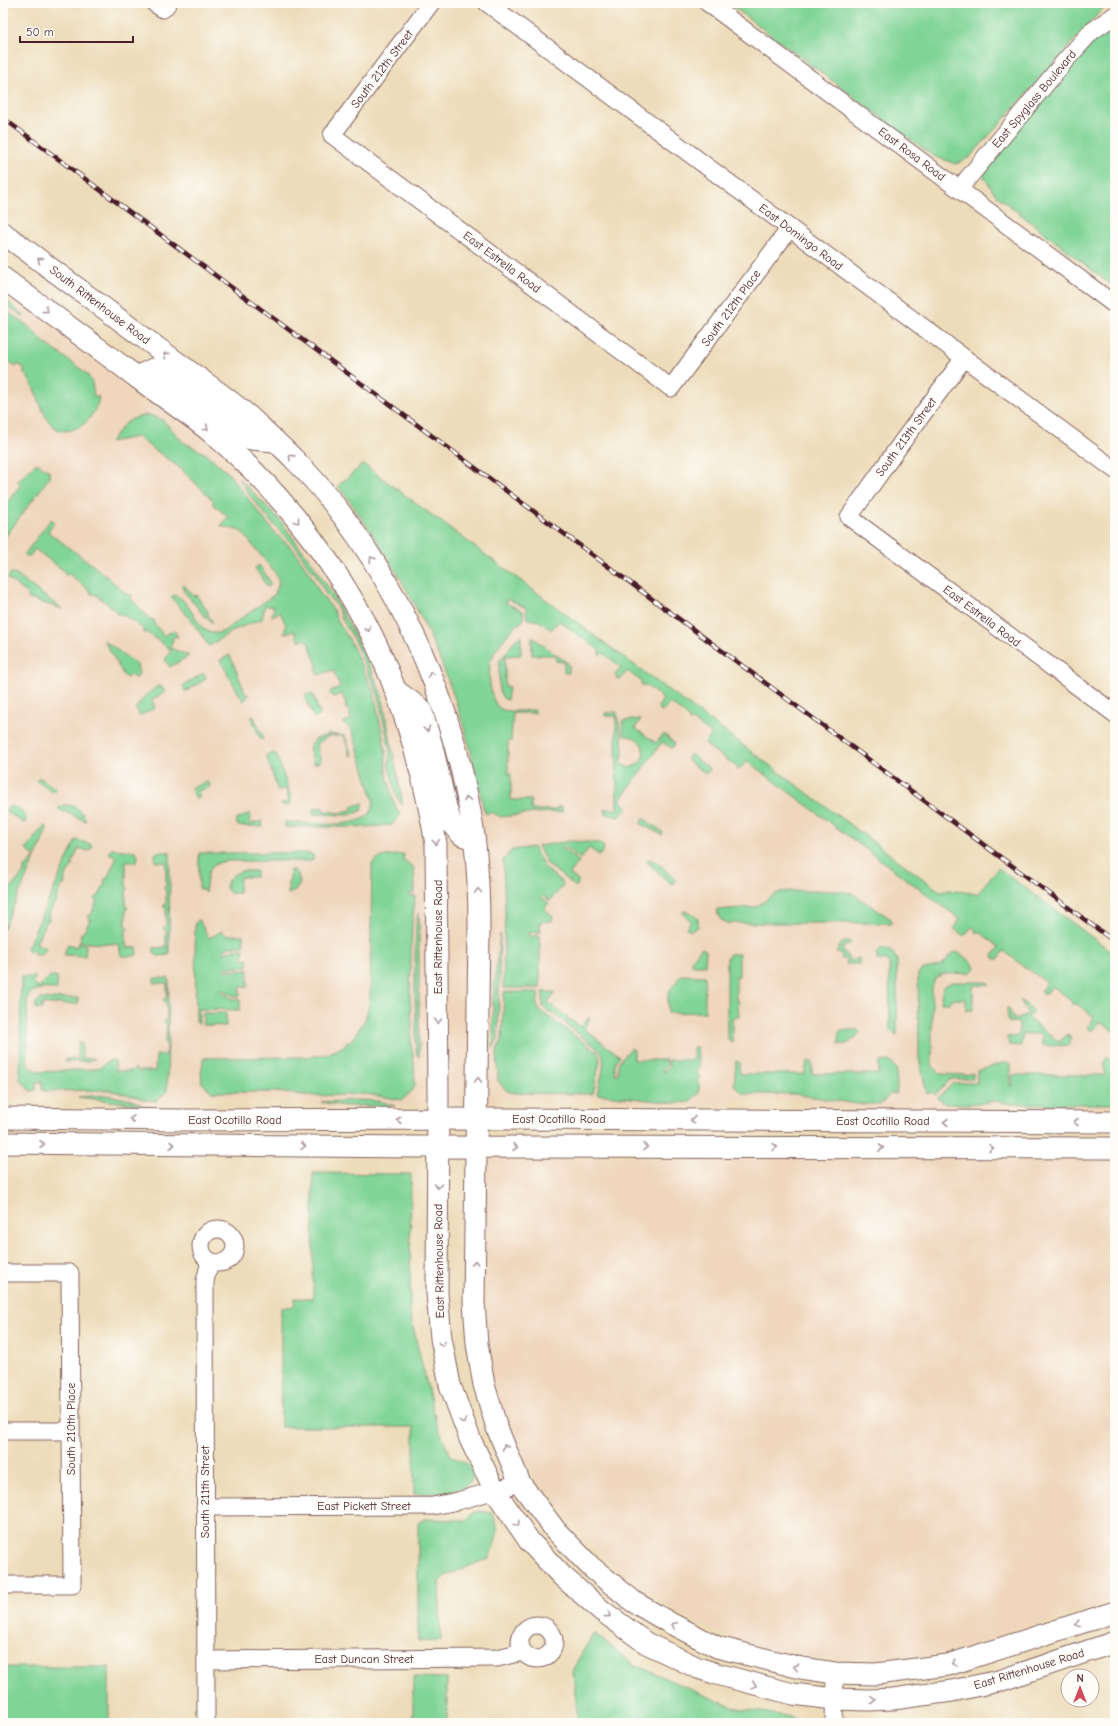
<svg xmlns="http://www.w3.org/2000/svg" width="1118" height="1726" font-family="'Comic Neue',sans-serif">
<rect width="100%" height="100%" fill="#fdfcf7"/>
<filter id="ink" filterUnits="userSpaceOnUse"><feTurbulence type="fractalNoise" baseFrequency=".025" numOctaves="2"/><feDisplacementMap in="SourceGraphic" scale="8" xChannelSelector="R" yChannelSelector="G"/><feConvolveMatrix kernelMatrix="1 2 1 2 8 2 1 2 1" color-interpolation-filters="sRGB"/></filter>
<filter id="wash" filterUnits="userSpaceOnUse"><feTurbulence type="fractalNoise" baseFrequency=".012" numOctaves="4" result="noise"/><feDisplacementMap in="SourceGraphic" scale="16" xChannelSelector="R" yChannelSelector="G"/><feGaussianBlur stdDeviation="0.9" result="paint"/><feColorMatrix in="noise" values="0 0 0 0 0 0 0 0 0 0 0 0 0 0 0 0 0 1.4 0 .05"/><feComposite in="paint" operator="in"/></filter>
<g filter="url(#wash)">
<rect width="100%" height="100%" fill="#eddcb9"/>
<g fill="#efd6bc">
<path d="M3 278 212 433 359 610 402 609 468 559 747 761 1115 1032V1108L856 1109 790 1100H743L686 1108 604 1099H515L396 1107H336L271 1098 211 1097 157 1106 76 1097 29 1096 3 1100Z"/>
<path d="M1115 1156V1600L969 1647 946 1653 912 1659H900V1230L898 1660 877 1662 805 1658 780 1653 728 1637 679 1614 607 1560 533 1477 507 1425 492 1384 483 1301 485 1157H900V1174L902 1158Z"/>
</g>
<g fill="#80d496" stroke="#657a60">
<path d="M728 3H1106L1107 4 970 157 956 164 933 156Z"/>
<path d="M1115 24V288L996 195 984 177 990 151 1104 31Z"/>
<path d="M3 297 24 316V317L3 303Z"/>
<path d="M3 308 28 326 45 343 86 373 92 382 94 397H99C97 409 90 421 79 427 41 446 43 390 23 372L25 369 18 364 16 367 3 357Z"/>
<path d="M150 415 164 421 183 442 208 455 228 473 275 533 294 550 310 574 320 593 332 608 340 625 349 639 374 693 386 752V771L394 803 400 815 392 825 366 827H285V822C304 822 379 835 373 799L353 733 349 727 342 723 351 719 348 709 345 708 346 703 342 694 333 697 330 694 331 691 340 687 333 670 318 675 315 669 318 668 308 642 305 639 299 641 294 630 284 634 286 625 280 612 272 616 274 607 265 605 262 619 236 629 209 646 191 620 171 597 173 595C194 598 197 644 224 631L275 594 279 583 276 574 241 531 221 526 228 517 212 503 214 501 180 468 137 437 110 442C123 425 127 417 150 415Z"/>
<path d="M35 464H39L49 471V478L3 540V508L21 484 17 482Z"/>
<path d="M363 464 941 892 950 890 977 894 998 868 1115 954V1032L1100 1022 1094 1030H1090L1088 1027 1094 1017 1077 1004H1072L1071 1000 1052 986 1046 994H1043L1041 991 1046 982 1028 969 1024 968 1022 965 1004 951 998 959H995L993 956 999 947 981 933H976L975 929 972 927 964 936 954 929 960 919 747 761 738 771V768L706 745V742L712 734 692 720 689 721 688 717 670 703 663 711H661L658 707 663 699 646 685H641V681L627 671 621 679H617L615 675 621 667 603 653 599 655V650L559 621 551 630 539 621 527 619 526 608 508 599 506 603 523 611 524 620C511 628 499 644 492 657 487 668 489 703 501 709 510 713 525 710 535 710V713H513L511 741H508V774H511V800H531V810H556L557 807H562V812L535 813 501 817 490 812 486 814 483 807C462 689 412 580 338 486Z"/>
<path d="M238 477 279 519 313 564 331 591 363 650 382 696 403 804H401L396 795 389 766 390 751 378 695 352 636 344 623 336 605 326 594 315 573 306 563 299 551 273 524 250 496Z"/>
<path d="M51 519 54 523 48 532 94 566 128 595H132L131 599 150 619 154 620V623L164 636 174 630 178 637 174 636 170 648 189 656 170 667 165 660 171 650 148 633H144V629L122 614H117L116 611 95 594H91L90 591 69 574 65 575 64 571 35 549 29 557H26L24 555Z"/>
<path d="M259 565 269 580 270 585 268 588 255 568Z"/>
<path d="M11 573 16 575 62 609 27 598 28 594 7 578Z"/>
<path d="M182 585H184L194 596 196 595 209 613 207 614 213 623 207 619 183 590Z"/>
<path d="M521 636V655L505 656V686L509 687 507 700 503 698 499 691V662L516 639Z"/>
<path d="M532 637 569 664V673H564V662L556 661 555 655H532Z"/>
<path d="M104 640 137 665 139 674 136 679 130 675 127 678 124 676Z"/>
<path d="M230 655 246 695 249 694 245 700 243 701 220 660Z"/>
<path d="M203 673 206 677V679L185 692 183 686Z"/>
<path d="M158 686 162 687 165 692 152 700 155 708 139 716 138 711 135 709 146 695Z"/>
<path d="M309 694 313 695 320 714V716L314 718 305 698 306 695Z"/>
<path d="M617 712C620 731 626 746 621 764L627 766V768C650 766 649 735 624 736L622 721 640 719V721L635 728 656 743 664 734 675 744 672 748 662 742 620 800 628 808 619 817 606 814 605 809H617L616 716H605V713Z"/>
<path d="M254 717 263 736V739L261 740 251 717Z"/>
<path d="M330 734 345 736 352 755 350 756 344 736H329L316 744 321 761 314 764 309 747 316 739Z"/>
<path d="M274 753 277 755 292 801 290 805H281V804L289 801 286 789 278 791 266 755Z"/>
<path d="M690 754 709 768 710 770 707 773H705L687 760V757Z"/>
<path d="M39 777 56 789 53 792 36 781Z"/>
<path d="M207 782 209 783 210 787 198 791 200 797 196 799 191 788Z"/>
<path d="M364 803 362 810 356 813 348 815 313 814 312 812 314 809 322 807 324 811 340 813 353 809 352 806Z"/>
<path d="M65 805C76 805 83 811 86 821L58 809 60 807Z"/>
<path d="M11 806C19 807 29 814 25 823H23L6 811 7 808Z"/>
<path d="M250 813V824L262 821 263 827 238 826 236 820Z"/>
<path d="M642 819H644L663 832 662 835 641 824Z"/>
<path d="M46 826 47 828 42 842 3 930V899L9 892V888L12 887 24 872V867L27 866 35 857 26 849 43 827Z"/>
<path d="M76 840 91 844 92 848 88 851 79 848 72 863 73 866 70 868 64 881 65 884 62 886 56 899 57 902 54 903 48 916 49 920 46 922 36 943 46 948 45 951 40 955H34V951H29L27 948Z"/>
<path d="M570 841 601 843C605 847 604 852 599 855L589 848 581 859 563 846 562 848 579 861 570 874 578 881V884L576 887 547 864 538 846Z"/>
<path d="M533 847 545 868 564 884 550 901 544 896 542 898 549 903 544 909 553 916 552 921 540 922V932L529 933V936H540V988H505L503 987 505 910 503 860 512 850Z"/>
<path d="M112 849 135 851 138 854 137 862H126V886L128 889 126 891V906L128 908 126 910V925L129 928 126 930V947L137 948V954L135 956H121L119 944 87 943 80 941 81 937 80 934 83 933 90 920 88 916 91 915 97 901 95 898 99 896 105 883 104 880 107 878 117 857 109 853V851Z"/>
<path d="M157 852H170L169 955 157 956 154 953V948L166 947V930L163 928 166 925V909L163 906 166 904V891L164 888 166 885V862H155V855Z"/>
<path d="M199 853H307L313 855 314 858 311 861H291V860H286V861H227C205 864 208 876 205 893L203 890 199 888Z"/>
<path d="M404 854 403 859 414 868 415 893H410V896H415V898L412 925 410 998 412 1024 411 1042 414 1063 415 1085 413 1090 402 1100 366 1094 315 1096 275 1092H212L202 1083 201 1072 204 1058 308 1057 328 1054 344 1046 353 1038 365 1020 370 1000 372 864C378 854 393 856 404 854Z"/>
<path d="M648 859C658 860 668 873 675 880L674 883H670L647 862Z"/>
<path d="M290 870H294L298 874 300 884 295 891 288 894V881L290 880Z"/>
<path d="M242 871H256V877H240L239 893H230L226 888C227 878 233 874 242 871Z"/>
<path d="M792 891H841L851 893 891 919 892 923H728L721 920 716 910 756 907 772 896 780 892Z"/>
<path d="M683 911 691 913 698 919V927L691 931 686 928 691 921 684 915Z"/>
<path d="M419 912V1057L417 1055C414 1042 417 1031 416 1018 414 987 415 956 416 925L418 913Z"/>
<path d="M199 920 209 938 222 931 225 935H243L244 946H232L224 950 225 953 234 949H244L243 959H248V967L225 968V971L248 970V987H240V996H234L222 990 221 992 233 999H240V1010L199 1009V1024L196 1021 195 923 197 921Z"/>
<path d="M500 934 498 1038 493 1048V997Z"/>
<path d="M849 941 851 943 842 948 850 961 859 958V964H846V959H842L841 954 836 953 842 943Z"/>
<path d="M79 942 86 945 85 956 65 955 64 954 68 944 77 947Z"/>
<path d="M701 948 706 950 705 965H691V961Z"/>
<path d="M881 949C889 948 894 953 897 960V1035L890 1031 889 961 877 960V952Z"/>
<path d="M955 952C962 953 973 962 975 968L970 973 942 974 935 979 932 988V1063L933 1067 940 1074 966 1075 973 1073V1079H951L935 1095 932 1092 927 1094 919 1058 918 974C922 966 933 969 941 965 947 962 948 955 955 952Z"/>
<path d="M730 954H739V976L736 977V1000H738L739 1017 732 1018V1044L727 1038V958Z"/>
<path d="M681 975 705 976V1012L668 1013V993Z"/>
<path d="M21 977H36L32 982 38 988 49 977H57V989C45 989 31 986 27 1000V1062L30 1067 39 1072 94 1069 102 1066 112 1059 115 1061 116 1071H132L135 1068 138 1071H155L156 1055H166V1044L164 1041 166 1038 167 1025 164 1021 167 1019 166 1002 163 1000 167 997V983H154V978H169L167 1091 157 1101 146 1100 134 1096 108 1090 45 1091 42 1090V1082H36V1090L30 1091 20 1079Z"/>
<path d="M954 982H986L990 984 973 986V1010H966V999H950V1003H941C941 992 942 984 954 982Z"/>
<path d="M504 992H539L537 1005 539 1010 598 1052 600 1061 593 1094 514 1093 507 1091 498 1081 497 1050 502 1039Z"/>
<path d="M543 992H555L548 1003 569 1018 565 1023 543 1007Z"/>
<path d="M78 998V1004H42V1009H36V1003L41 999Z"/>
<path d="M1020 1000 1033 1010V1012L1028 1018 1059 1042 1068 1034 1071 1039 1069 1045 1044 1046 1042 1044V1034H1023L1021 1046 1009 1045 1007 1037 1019 1036V1023L1008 1022 1007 1008H1009L1014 1020 1028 1014Z"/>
<path d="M203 1013H226V1026L203 1025Z"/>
<path d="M588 1018 590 1019 584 1029 620 1056 615 1062V1074H618V1063L631 1048 634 1050V1060H667V1066L662 1071 664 1072 669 1067V1060H693V1048L697 1047 699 1069 696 1072 699 1075V1093L689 1102 674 1103 597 1094C599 1082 609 1060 599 1050L566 1024 570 1019 581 1027Z"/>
<path d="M846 1030H858L860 1032C854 1039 849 1046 839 1044V1032Z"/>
<path d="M78 1043H82V1058H95L94 1059 88 1061 65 1062 66 1059H78Z"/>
<path d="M1107 1057 1115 1063V1104H1010L997 1101 969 1104H945L938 1098 953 1083H977V1071L1006 1062 1010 1064V1086H1012V1075H1105L1104 1063Z"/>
<path d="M736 1061 739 1062 740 1074H805L807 1061 812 1062V1074H878L879 1062 889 1061 896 1068 897 1087 896 1094 891 1093 882 1103 879 1104H857L795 1094H743L734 1085Z"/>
<path d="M107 1095 132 1100 142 1105 78 1097Z"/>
<path d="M358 1100 380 1101 395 1106H345L321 1102Z"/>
<path d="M313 1173 411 1174 410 1314 436 1422 451 1456 468 1464 473 1474C472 1476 472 1481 470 1483 461 1495 428 1493 414 1494V1427H281V1308L294 1306 295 1298 313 1299Z"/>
<path d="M481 1511 492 1513C502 1531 496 1540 489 1558L445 1576 439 1582 441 1640 418 1641V1523L425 1519 466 1520 473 1513Z"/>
<path d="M594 1633 633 1664 732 1707 791 1717 799 1723H687L674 1721 580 1723 578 1721 573 1673 577 1661Z"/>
<rect x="3" y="1667" width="106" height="56"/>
<path d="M413 1677 447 1678V1723H413Z"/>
</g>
</g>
<g filter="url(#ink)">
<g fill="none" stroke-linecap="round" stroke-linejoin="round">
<defs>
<g id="minor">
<path d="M154 3 163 9 168 3"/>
<path d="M431 3 332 135 671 388 790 228"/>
<path d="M487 3 1115 470"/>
<path d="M708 3 1115 305"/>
<path d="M959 189 1064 62 1091 32 1115 15"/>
<path d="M964 358 902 442 849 517 1115 714"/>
<circle cx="218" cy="1246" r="17"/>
<path d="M3 1273H70L72 1585H3"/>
<path d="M3 1431H71"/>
<path d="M205 1507 433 1506 458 1501 520 1483"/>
<circle cx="537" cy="1642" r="17"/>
<path d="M206 1660 497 1658 522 1652"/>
<path d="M206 1723 205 1281 210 1261"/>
<path d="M834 1723 835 1673"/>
</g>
<g id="major">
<path d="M3 233C58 274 113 315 167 355 196 377 226 396 253 420 281 446 310 473 333 503 408 599 457 716 474 836 478 867 479 899 479 930L474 1302 477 1344 484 1385 497 1428 520 1483 556 1531 591 1567 634 1602 670 1623 717 1647 801 1668 835 1673 876 1674 948 1665 1115 1612"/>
<path d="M3 278C50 313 97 347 143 382 166 399 190 415 212 433 270 481 321 544 358 609 397 677 423 767 436 844L438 1096 437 1293 441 1338 450 1385 470 1439 495 1491 530 1542 562 1576 601 1610 646 1643 698 1668 717 1674 793 1694 834 1699 869 1700 893 1699 952 1691 999 1681 1115 1642"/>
<path d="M137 377 153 369 161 370 203 400 251 439 274 441"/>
<path d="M395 690 421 709 432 746 446 807 451 823 462 835 468 837H474"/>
<path d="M3 1118 185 1120 499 1119 1115 1122"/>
<path d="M3 1143 417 1147 1115 1148"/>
</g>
</defs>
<use href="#minor" stroke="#83615d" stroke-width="19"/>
<use href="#major" stroke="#83615d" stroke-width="23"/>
<use href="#minor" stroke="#fff" stroke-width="17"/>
<use href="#major" stroke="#fff" stroke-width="21"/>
<defs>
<path id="rail" d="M3 118 1115 942"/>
</defs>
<use href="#rail" stroke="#4a1f2b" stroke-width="4.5"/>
<use href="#rail" stroke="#fdfcf7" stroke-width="3" stroke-dasharray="9" stroke-linecap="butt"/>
</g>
<defs><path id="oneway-chevron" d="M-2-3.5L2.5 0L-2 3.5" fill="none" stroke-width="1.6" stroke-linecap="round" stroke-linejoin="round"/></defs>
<g stroke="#ae9aa0">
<use href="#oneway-chevron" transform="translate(40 260) rotate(-143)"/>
<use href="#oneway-chevron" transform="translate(46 310) rotate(36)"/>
<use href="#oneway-chevron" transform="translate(166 355) rotate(-143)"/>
<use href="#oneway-chevron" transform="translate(206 428) rotate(37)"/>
<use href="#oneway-chevron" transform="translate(291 457) rotate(-136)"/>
<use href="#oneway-chevron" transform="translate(297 521) rotate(53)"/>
<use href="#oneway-chevron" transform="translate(372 559) rotate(-123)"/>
<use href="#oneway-chevron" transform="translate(368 629) rotate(64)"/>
<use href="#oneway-chevron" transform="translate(431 674) rotate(-112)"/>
<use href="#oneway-chevron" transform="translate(427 729) rotate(73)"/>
<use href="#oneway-chevron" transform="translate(467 799) rotate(-101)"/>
<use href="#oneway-chevron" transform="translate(436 842) rotate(83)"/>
<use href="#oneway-chevron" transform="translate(478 891) rotate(-94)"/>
<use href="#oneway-chevron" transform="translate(438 1021) rotate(90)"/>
<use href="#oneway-chevron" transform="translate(478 1080) rotate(-89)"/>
<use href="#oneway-chevron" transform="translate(132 1119) rotate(-179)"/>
<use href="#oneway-chevron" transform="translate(399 1120) rotate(180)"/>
<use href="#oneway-chevron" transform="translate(693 1120) rotate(-180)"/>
<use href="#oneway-chevron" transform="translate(946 1122) rotate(-180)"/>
<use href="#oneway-chevron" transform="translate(1076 1122) rotate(-180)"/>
<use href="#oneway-chevron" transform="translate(42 1144)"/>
<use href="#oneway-chevron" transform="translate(172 1145)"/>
<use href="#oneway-chevron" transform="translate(303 1146) rotate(1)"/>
<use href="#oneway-chevron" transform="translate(515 1147)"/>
<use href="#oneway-chevron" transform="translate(645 1147)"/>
<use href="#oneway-chevron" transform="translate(775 1147) rotate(1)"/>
<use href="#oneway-chevron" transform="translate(881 1148)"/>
<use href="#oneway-chevron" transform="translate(991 1148)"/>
<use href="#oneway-chevron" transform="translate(438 1186) rotate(90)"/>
<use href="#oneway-chevron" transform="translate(475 1263) rotate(-89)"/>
<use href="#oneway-chevron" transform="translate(442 1344) rotate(80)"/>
<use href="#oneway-chevron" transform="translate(463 1421) rotate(70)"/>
<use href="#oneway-chevron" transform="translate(505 1447) rotate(-113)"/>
<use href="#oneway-chevron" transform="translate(517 1524) rotate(56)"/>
<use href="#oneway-chevron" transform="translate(608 1615) rotate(36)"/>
<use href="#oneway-chevron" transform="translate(1078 1624) rotate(162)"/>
<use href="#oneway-chevron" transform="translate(674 1625) rotate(-153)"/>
<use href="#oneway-chevron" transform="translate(954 1663) rotate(165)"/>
<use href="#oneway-chevron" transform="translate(796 1667) rotate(-168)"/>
<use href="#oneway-chevron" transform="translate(754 1685) rotate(15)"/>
<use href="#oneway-chevron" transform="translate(873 1700) rotate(-2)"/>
</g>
</g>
<g text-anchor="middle" stroke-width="4" stroke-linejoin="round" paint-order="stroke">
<g font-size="12" fill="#4a1f2b" stroke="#fdfcf7">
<text transform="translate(382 69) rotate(-53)" y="4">South 212th Street</text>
<text transform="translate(1034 99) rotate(-50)" y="4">East Spyglass Boulevard</text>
<text transform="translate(912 154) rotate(37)" y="4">East Rosa Road</text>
<text transform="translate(801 237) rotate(37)" y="4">East Domingo Road</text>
<text transform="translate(502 262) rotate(37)" y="4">East Estrella Road</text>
<text transform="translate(100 305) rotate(37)" y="4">South Rittenhouse Road</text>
<text transform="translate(731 308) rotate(-54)" y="4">South 212th Place</text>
<text transform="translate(906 437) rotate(-54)" y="4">South 213th Street</text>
<text transform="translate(982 616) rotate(37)" y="4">East Estrella Road</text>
<text transform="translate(438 937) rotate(-90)" y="4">East Rittenhouse Road</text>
<text x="559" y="1123">East Ocotillo Road</text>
<text x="235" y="1124">East Ocotillo Road</text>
<text x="883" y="1125">East Ocotillo Road</text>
<text transform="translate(439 1261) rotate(-91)" y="4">East Rittenhouse Road</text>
<text transform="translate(71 1429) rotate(-90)" y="4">South 210th Place</text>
<text transform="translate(205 1492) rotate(-90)" y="4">South 211th Street</text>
<text x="364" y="1510">East Pickett Street</text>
<text x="364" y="1663">East Duncan Street</text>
<text transform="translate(1029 1669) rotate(-17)" y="4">East Rittenhouse Road</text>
</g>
</g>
<rect width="1118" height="1726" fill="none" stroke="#fdfcf7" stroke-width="16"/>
<g transform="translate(1080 1688)"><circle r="19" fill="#fdfcf7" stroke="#b5a4a5"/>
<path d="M0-3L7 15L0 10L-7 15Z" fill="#d1495b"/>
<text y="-6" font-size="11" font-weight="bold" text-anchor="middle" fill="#4a1f2b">N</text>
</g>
<path d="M20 36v6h113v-6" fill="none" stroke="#4a1f2b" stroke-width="2"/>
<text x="26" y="36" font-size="12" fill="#4a1f2b" stroke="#fdfcf7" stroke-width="3" paint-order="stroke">50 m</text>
</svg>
